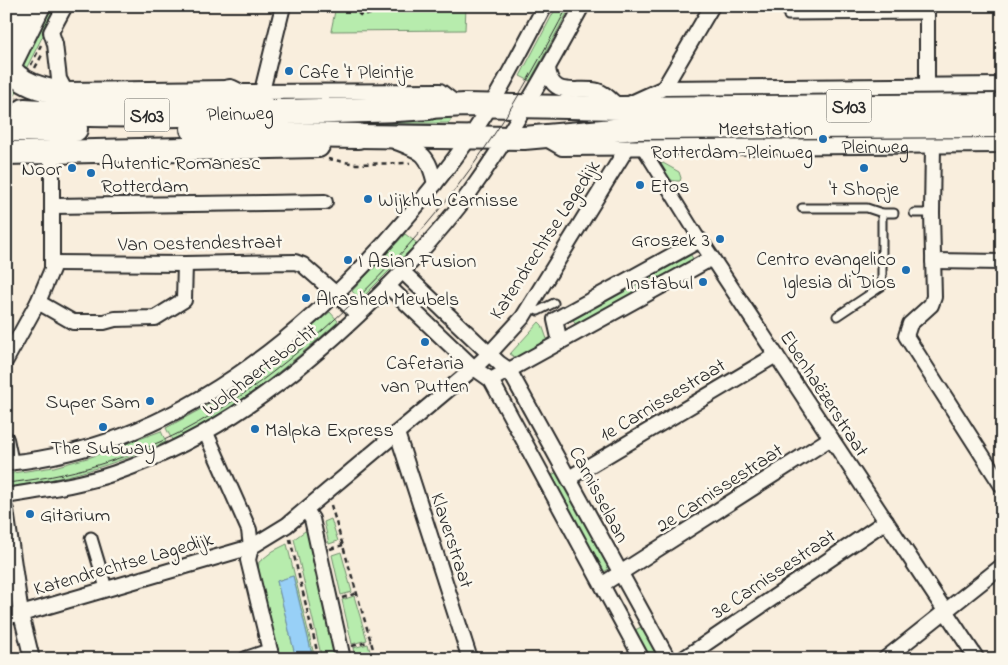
<svg xmlns="http://www.w3.org/2000/svg" width="1008" height="665" font-family="'Indie Flower',sans-serif">
<rect width="100%" height="100%" fill="#f9eedd"/>
<filter id="ink" filterUnits="userSpaceOnUse"><feTurbulence type="fractalNoise" baseFrequency=".02" numOctaves="2"/><feDisplacementMap in="SourceGraphic" scale="10" xChannelSelector="R" yChannelSelector="G"/><feConvolveMatrix kernelMatrix="1 2 1 2 8 2 1 2 1" color-interpolation-filters="sRGB"/></filter>
<g filter="url(#ink)">
<g fill="#b7ecad" stroke="#718c6c">
<path d="M48 6H58L25 71 21 65Z"/>
<path d="M336 6H466L465 30 331 31Z"/>
<path d="M557 6H571L530 81 520 76Z"/>
<path d="M10 84 19 88 6 112V91Z"/>
<path d="M456 112 449 123 268 124Z"/>
<path d="M663 163 679 172 681 178 680 181H674L664 177 659 164Z"/>
<path d="M405 234 417 243 362 298 359 299 352 291Z"/>
<path d="M691 255 695 263 654 285 648 273 653 271 655 275Z"/>
<path d="M636 280 643 292 578 328 573 320 635 286 633 282Z"/>
<path d="M330 312 338 321 337 323C286 367 234 412 172 440L166 428 214 402 256 373Z"/>
<path d="M539 322 542 325 547 339 544 344 516 358 510 354Z"/>
<path d="M161 431 166 442C114 465 63 480 6 487V474L54 467 91 457Z"/>
<path d="M559 471 610 564V568L604 572 599 571 548 477Z"/>
<path d="M331 519 338 541 329 544 324 522Z"/>
<path d="M305 531H311L341 659H322L294 539Z"/>
<path d="M287 544 315 659H313L293 576 277 581 296 659H278L258 569 259 562 273 551Z"/>
<path d="M341 552 352 592 341 595 332 555Z"/>
<path d="M354 596 367 640 352 644 342 600Z"/>
<path d="M643 626 659 656 654 659H647L633 631Z"/>
<path d="M368 644 372 659H355L353 648Z"/>
</g>
<path fill="#98d0f7" stroke="#6c8ea5" d="M293 576 313 659H296L277 581Z"/>
<g fill="none" stroke-linecap="round" stroke-linejoin="round">
<path stroke="#d0c7b9" stroke-width="24" stroke-dasharray="24 12" stroke-linecap="butt" d="M6 107 24 111"/>
<defs>
<g id="service">
<path d="M788 16 927 15"/>
<path d="M802 208H867L882 213H894"/>
<path d="M914 213H932"/>
<path d="M529 307 538 311 554 303"/>
<path d="M837 316 882 286V213"/>
</g>
<g id="pedestrian">
<path d="M642 147 700 240"/>
<path d="M91 538 106 588"/>
</g>
<g id="minor">
<path d="M65 6 51 32 55 44 59 79 67 94"/>
<path d="M548 68C551 100 578 86 598 91 606 93 613 102 620 108L664 88 1002 85"/>
<path d="M927 85V6"/>
<path d="M664 88 712 6"/>
<path d="M262 91 283 6"/>
<path d="M239 92 440 91 458 105"/>
<path id="s1" d="M543 137 562 148 1002 145"/>
<path d="M396 142C423 152 428 154 435 184"/>
<path d="M933 146 932 213 934 297 931 305 910 324 906 336 1002 486"/>
<path d="M52 206 325 202"/>
<path d="M933 261 1002 262"/>
<path d="M53 263 185 264 295 262 303 265 345 302 358 315"/>
<path d="M403 272 499 363 509 370 668 659"/>
<path d="M388 286 474 368 491 380 642 659"/>
<path d="M38 302 73 322H104L115 319 155 318 184 300 185 264"/>
<path d="M560 342 555 320 700 240 977 659"/>
<path d="M6 360 38 302 52 269V151"/>
<path d="M491 380 712 258"/>
<path d="M206 433 249 530 251 547 248 560 272 659"/>
<path d="M397 433 470 659"/>
<path d="M6 439 11 463"/>
<path d="M6 463C171 448 307 336 410 214 439 180 467 144 491 105 510 73 527 39 545 6"/>
<path d="M569 478 776 355"/>
<path d="M6 496C42 490 80 485 115 473 215 438 291 380 367 307 404 271 439 234 470 192 512 133 547 70 582 6"/>
<path d="M6 510 21 614 32 659"/>
<path d="M306 510 312 519 343 659"/>
<path d="M603 584 831 438"/>
<path d="M6 616 21 614 251 547 287 525 474 368 489 354 523 317 627 148"/>
<path d="M246 659 270 651"/>
<path d="M683 659 886 521"/>
<path d="M885 659 1002 566"/>
</g>
<path id="secondary" d="M6 75 40 6"/>
<g id="primary">
<path d="M6 49 16 28 22 6"/>
<path d="M6 63C18 85 44 90 67 94L230 92"/>
<path d="M429 107 465 105 620 108 1002 105"/>
<path d="M358 136 524 138 636 128 1002 126"/>
<path d="M6 153 318 146"/>
</g>
<g id="trunk">
<path d="M230 92 268 111"/>
<path id="s2" d="M24 111C106 117 188 114 270 112 323 111 376 111 429 107"/>
<path d="M14 129H75"/>
<path d="M193 129 289 135 358 136"/>
</g>
</defs>
<use href="#service" stroke="#2b2b2b" stroke-width="11"/>
<use href="#pedestrian" stroke="#2b2b2b" stroke-width="15"/>
<use href="#minor" stroke="#2b2b2b" stroke-width="18"/>
<use href="#secondary" stroke="#2b2b2b" stroke-width="24"/>
<use href="#primary" stroke="#2b2b2b" stroke-width="26"/>
<use href="#trunk" stroke="#2b2b2b" stroke-width="28"/>
<g stroke="#2b2b2b" stroke-width="2.5" stroke-dasharray="5 4" stroke-linecap="butt">
<path d="M352 6 360 15H367L397 6"/>
<path d="M31 65 41 45"/>
<path d="M35 68 43 53"/>
<path d="M328 159 356 164 410 163"/>
<path d="M331 505 376 659"/>
<path d="M290 539 319 659"/>
<path d="M330 549 343 545"/>
<path d="M342 598 357 593"/>
<path d="M352 646 371 641"/>
</g>
<use href="#service" stroke="#fbf7ec" stroke-width="7"/>
<use href="#pedestrian" stroke="#fbf7ec" stroke-width="11"/>
<use href="#minor" stroke="#fbf7ec" stroke-width="14"/>
<use href="#secondary" stroke="#fbf7ec" stroke-width="20"/>
<use href="#primary" stroke="#fbf7ec" stroke-width="22"/>
<use href="#trunk" stroke="#fbf7ec" stroke-width="24"/>
<path stroke="#2b2b2b" stroke-width="1" d="M6 483C68 477 127 459 183 431 225 409 263 381 300 350 373 288 440 217 493 136 521 94 544 51 568 6"/>
</g>
</g>
<g fill="#1f6fb2" stroke="#fbf7ec" stroke-width="2">
<circle cx="289" cy="71" r="5"/>
<circle cx="823" cy="139" r="5"/>
<circle cx="72" cy="168" r="5"/>
<circle cx="864" cy="168" r="5"/>
<circle cx="91" cy="173" r="5"/>
<circle cx="640" cy="185" r="5"/>
<circle cx="368" cy="199" r="5"/>
<circle cx="720" cy="239" r="5"/>
<circle cx="348" cy="260" r="5"/>
<circle cx="906" cy="270" r="5"/>
<circle cx="703" cy="282" r="5"/>
<circle cx="306" cy="298" r="5"/>
<circle cx="425" cy="342" r="5"/>
<circle cx="150" cy="401" r="5"/>
<circle cx="103" cy="427" r="5"/>
<circle cx="255" cy="429" r="5"/>
<circle cx="30" cy="514" r="5"/>
</g>
<g text-anchor="middle" stroke-width="5" stroke-linejoin="round" paint-order="stroke">
<g fill="#fbf7ec" stroke="#696865" stroke-width="1">
<rect x="826.5" y="89.5" width="45" height="33" rx="4"/>
<rect x="124.5" y="98.5" width="45" height="33" rx="4"/>
</g>
<g font-size="19" font-weight="bold" fill="#2b2b2b">
<text x="849" y="113">S103</text>
<text x="147" y="122">S103</text>
</g>
<g font-size="20" fill="#2b2b2b" stroke="#fbf7ec" text-anchor="start">
<text x="299" y="78">Cafe 't Pleintje</text>
<text x="813" y="135" text-anchor="end">Meetstation<tspan x="813" dy="23">Rotterdam-Pleinweg</tspan></text>
<text x="101" y="169">Autentic Romanesc<tspan x="101" dy="23">Rotterdam</tspan></text>
<text x="62" y="175" text-anchor="end">Noor</text>
<text x="650" y="192">Etos</text>
<text x="864" y="195" text-anchor="middle">'t Shopje</text>
<text x="378" y="206">Wijkhub Carnisse</text>
<text x="710" y="246" text-anchor="end">Groszek 3</text>
<text x="896" y="265" text-anchor="end">Centro evangelico<tspan x="896" dy="23">Iglesia di Dios</tspan></text>
<text x="358" y="267">I Asian Fusion</text>
<text x="693" y="289" text-anchor="end">Instabul</text>
<text x="316" y="305">Alrashed Meubels</text>
<text x="425" y="369" text-anchor="middle">Cafetaria<tspan x="425" dy="23">van Putten</tspan></text>
<text x="140" y="408" text-anchor="end">Super Sam</text>
<text x="265" y="436">Malpka Express</text>
<text x="103" y="454" text-anchor="middle">The Subway</text>
<text x="40" y="521">Gitarium</text>
</g>
<g font-size="20" fill="#2b2b2b" stroke="#fbf7ec">
<text dy="7" stroke="none"><textPath href="#s2" startOffset="216">Pleinweg</textPath></text>
<text dy="7" stroke="none"><textPath href="#s1" startOffset="335">Pleinweg</textPath></text>
<text transform="translate(544 239) rotate(-57)" y="7">Katendrechtse Lagedijk</text>
<text transform="translate(200 242) rotate(-1)" y="7">Van Oestendestraat</text>
<text transform="translate(259 369) rotate(-37)" y="7">Wolphaertsbocht</text>
<text transform="translate(825 393) rotate(57)" y="7">Ebenhaëzerstraat</text>
<text transform="translate(662 399) rotate(-31)" y="7">1e Carnissestraat</text>
<text transform="translate(719 487) rotate(-33)" y="7">2e Carnissestraat</text>
<text transform="translate(600 494) rotate(62)" y="7">Carnisselaan</text>
<text transform="translate(453 540) rotate(72)" y="7">Klaverstraat</text>
<text transform="translate(123 563) rotate(-16)" y="7">Katendrechtse Lagedijk</text>
<text transform="translate(773 573) rotate(-34)" y="7">3e Carnissestraat</text>
</g>
</g>
<rect width="1008" height="665" fill="none" stroke="#fbf7ec" stroke-width="25"/>
<rect x="12" y="12" width="983" height="640" fill="none" stroke="#2b2b2b" stroke-width="2" filter="url(#ink)"/>
</svg>
